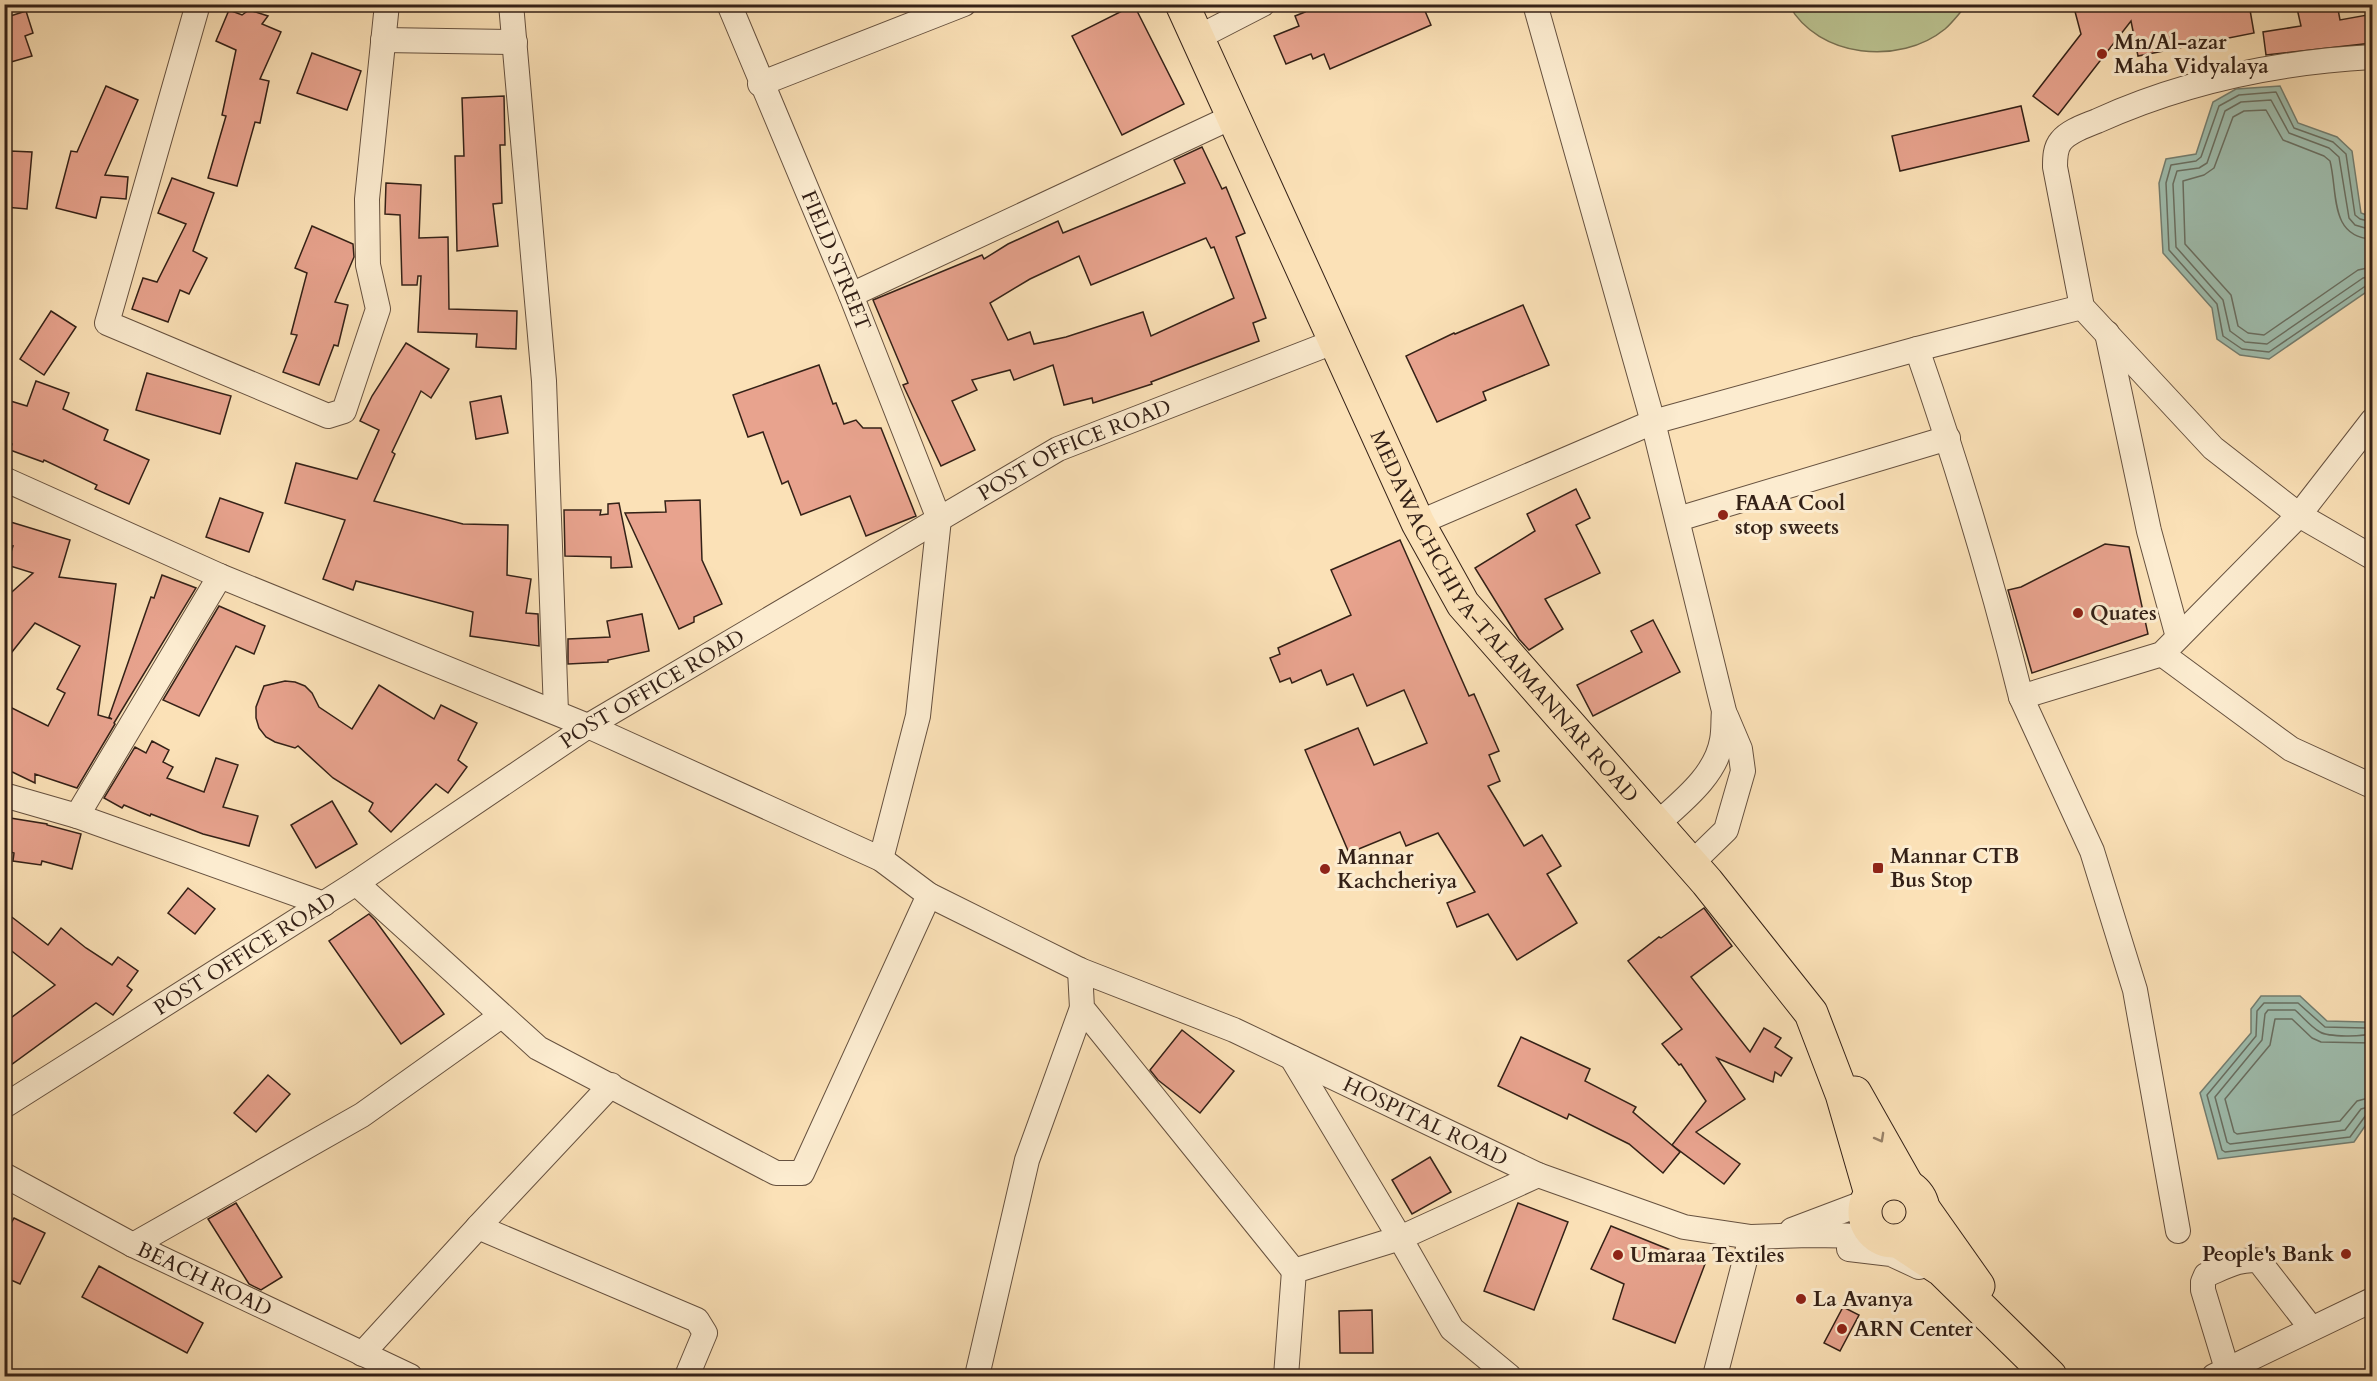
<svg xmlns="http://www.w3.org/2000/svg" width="2377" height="1381" font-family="Cardo,serif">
<rect width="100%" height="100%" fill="#fbe1b7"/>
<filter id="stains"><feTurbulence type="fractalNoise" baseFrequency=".00333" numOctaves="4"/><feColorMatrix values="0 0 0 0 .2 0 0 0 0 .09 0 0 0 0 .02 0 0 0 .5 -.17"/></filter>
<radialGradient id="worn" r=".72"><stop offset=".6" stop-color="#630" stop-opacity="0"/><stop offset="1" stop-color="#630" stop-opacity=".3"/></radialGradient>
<path fill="#bbc391" stroke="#787254" stroke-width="1.5" d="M1789 5H1967C1960 12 1953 22 1945 29 1900 66 1818 58 1789 5Z"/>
<g fill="#9fbeaf" stroke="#747f72" stroke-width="1.5">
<path d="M2280 86 2298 123 2337 137 2352 151 2361 213 2372 217V288L2269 359 2240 355 2217 339 2212 308 2163 253 2159 183 2166 159 2196 154 2213 102 2236 89Z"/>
<path d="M2261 996H2300L2327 1021 2365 1022 2372 1017V1116L2354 1142 2218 1159 2200 1093 2251 1033V1009Z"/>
</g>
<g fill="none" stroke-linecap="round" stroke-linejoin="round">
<g stroke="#6a7063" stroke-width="1.5">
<path d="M2372 222 2360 219 2355 215 2346 154 2333 142 2294 128 2276 92 2239 95 2219 106 2201 157 2196 161 2171 165 2166 183 2169 250 2217 304 2223 336 2242 349 2269 352 2367 285 2372 283"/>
<path d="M2372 230 2355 225 2349 218 2339 157 2329 148 2289 133 2271 100 2241 102 2225 111 2207 163 2199 168 2177 171 2173 184 2176 247 2223 300 2230 331 2245 342 2267 344 2363 278 2372 276"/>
<path d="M2372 239C2329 237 2338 192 2330 161L2324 156 2283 140 2266 110 2244 111 2233 117 2214 168 2204 175 2183 181 2185 244 2231 295 2238 326 2248 333 2264 335 2358 270 2372 267"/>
<path d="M2372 1024 2365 1028 2325 1027 2298 1003H2264L2257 1011 2256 1036 2207 1095 2222 1150 2225 1152 2350 1137 2366 1115 2372 1113"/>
<path d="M2372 1033C2364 1037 2328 1037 2320 1032 2311 1027 2303 1017 2295 1010H2268L2265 1014 2262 1040 2215 1097 2227 1142 2230 1144 2345 1130 2361 1109 2372 1106"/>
<path d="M2372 1043 2321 1042 2312 1038 2292 1019H2275L2270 1045 2225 1099 2234 1132 2237 1134 2340 1121 2357 1101 2372 1097"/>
</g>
</g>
<g fill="#e8a38e" stroke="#342117" stroke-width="1.5" fill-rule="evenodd">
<path d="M1301 4H1422L1431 25 1330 69 1324 54 1313 59 1311 54 1286 64 1274 36 1299 26 1295 16 1305 12Z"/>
<path d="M2073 4H2249L2254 33 2138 56 2131 21 2058 115 2033 96 2081 34Z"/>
<path d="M2296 4H2337L2340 20 2367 15 2372 43 2266 55 2263 32 2301 26Z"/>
<path d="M1134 5 1184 104 1122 135 1072 36Z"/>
<path d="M229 10 242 15 249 10 268 16 262 24 281 32 260 79 269 81 260 123 255 122 237 186 208 178 226 116 222 115 236 50 216 41Z"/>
<path d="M26 11 33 33 25 36 32 56 4 64V18Z"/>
<path d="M312 53 361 71 347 110 297 93Z"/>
<path d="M106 86 138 100 105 175 128 177 126 199 101 197 96 218 56 208 71 151 77 152Z"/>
<path d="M504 96 505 145H500L502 203 493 204 498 246 457 251 455 156H464L462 98Z"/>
<path d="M2021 106 2029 141 1900 171 1892 136Z"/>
<path d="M1202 147 1222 189 1226 187 1245 233 1236 237 1266 318 1253 323 1259 341 1151 382 1152 384 1093 403 1092 398 1064 405 1053 365 1014 380 1010 370 972 380 977 390 952 401 975 450 941 466 903 385 908 383 873 300 982 255 984 259 1008 244 1058 221 1063 233 1185 183 1174 160ZM1206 238 1211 248 1214 247 1234 298 1151 336 1143 312 1066 337 1034 344 1030 332 1008 340 990 303 1030 279 1079 256 1091 285Z"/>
<path d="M10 151 32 152 27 209 5 207Z"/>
<path d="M172 178 214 193 193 251 207 258 189 294 180 290 168 322 132 309 143 278 157 282 186 224 158 213Z"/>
<path d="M386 183 421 185 419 238 448 237 449 309 517 311 516 349 476 347 477 334 418 332 421 276H418L417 285H402L400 215 385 214Z"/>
<path d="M312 226 353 244 354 257 335 302 348 305 338 346 334 345 319 385 283 372 297 335 291 334 307 273 295 268Z"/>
<path d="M1523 305 1549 365 1483 392 1486 400 1437 422 1406 356 1454 333 1455 334Z"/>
<path d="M51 311 76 327 44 375 20 359Z"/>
<path d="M406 343 449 369 431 398 421 391 392 452 395 454 374 501 463 524 508 525 507 575 531 579 526 613 538 614 539 646 470 636 473 612 356 581 353 590 323 579 345 520 285 503 296 463 357 479 379 430 360 421 372 396Z"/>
<path d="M819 365 833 404 836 403 844 424 856 420 863 428H881L916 516 866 536 850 496 801 515 788 481 782 484 763 432 748 437 733 395Z"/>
<path d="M147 373 231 396 220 434 136 410Z"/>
<path d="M36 381 69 393 63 409 108 430 104 440 149 460 129 504 95 489 97 485 44 460 43 462 10 450 12 444 4 442V399L27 406Z"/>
<path d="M501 396 508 433 476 439 470 402Z"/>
<path d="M1576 489 1590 518 1576 525 1600 573 1545 599 1563 629 1529 650 1519 639 1475 568 1535 531 1527 514Z"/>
<path d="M220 498 263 513 249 552 206 537Z"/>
<path d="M700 500 702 560 722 604 694 617V622L679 629 625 513 666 512 665 501Z"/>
<path d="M619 503 632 567 611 568V557L565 556 564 510H601L600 515 608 514V504Z"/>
<path d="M4 520 70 540 59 577 116 584 98 715 112 719 109 717 151 597 154 598 162 575 196 588 114 723 115 724 77 788 35 774V783L4 768V704L48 726 65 693 57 689 80 646 35 623 4 662V599L33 573 7 565 13 546 4 545Z"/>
<path d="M1400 540 1469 696 1474 694 1499 751 1489 755 1500 781 1488 786 1524 846 1542 835 1561 866 1547 874 1577 923 1517 960 1488 914 1457 927 1447 903 1475 892 1438 833 1406 846 1400 832 1349 853 1305 750 1358 728 1374 765 1427 743 1404 690 1367 706 1353 674 1327 685 1321 670 1292 683 1290 678 1280 682 1270 658 1280 654 1278 648 1351 615 1331 570Z"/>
<path d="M2105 544 2129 547 2148 634 2032 673 2008 590 2021 587Z"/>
<path d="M219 606 265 626 254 654 236 646 199 716 163 700Z"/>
<path d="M642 614 649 651 608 660V662L568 664V639L610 637 607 621Z"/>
<path d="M1653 620 1680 672 1593 716 1577 685 1642 652 1631 631Z"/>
<path d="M285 681 295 682 305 686 312 693 319 707 352 729 379 685 434 719 441 705 477 723 458 760 467 767 448 793 436 784 391 832 369 811 373 803 333 778 298 746 295 748 275 742 266 737 259 728 256 718V707L264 686Z"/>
<path d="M152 741 169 750 163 762 173 767 167 778 204 792 216 758 238 765 223 807 258 816 249 846 203 834 151 814 150 816 124 805 122 808 104 798 135 747 146 753Z"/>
<path d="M332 801 357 844 316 868 291 825Z"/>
<path d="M4 817 47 824V825L81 834 72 869 42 861 41 865 13 861 14 853 4 850Z"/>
<path d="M188 888 215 909 195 934 168 913Z"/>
<path d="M1704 908 1732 946 1691 977 1750 1052 1764 1028 1781 1038 1775 1047 1792 1058 1781 1076 1775 1072 1773 1082 1717 1058 1745 1099 1696 1132 1740 1164 1724 1184 1672 1145 1706 1101 1681 1064 1679 1065 1662 1044 1682 1029 1628 961 1659 937 1661 938Z"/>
<path d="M4 911 48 945 61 928 86 948 112 965 118 957 138 971 127 986 132 990 113 1015 96 1003 4 1070V1023L55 985 4 945Z"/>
<path d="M369 914 375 920 444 1014 401 1044 329 941Z"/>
<path d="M1182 1030 1234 1071 1200 1113 1158 1080 1150 1070Z"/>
<path d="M1521 1037 1590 1069 1585 1081 1636 1107 1633 1112 1680 1152 1663 1173 1629 1144 1569 1114 1567 1119 1498 1086Z"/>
<path d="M268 1075 290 1094 256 1132 234 1113Z"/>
<path d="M1430 1157 1451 1192 1412 1214 1392 1180Z"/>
<path d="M236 1203 282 1277 261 1290 249 1284 208 1219Z"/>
<path d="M1518 1203 1568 1222 1534 1310 1484 1291Z"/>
<path d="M14 1218 45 1233 20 1284 4 1277V1236Z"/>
<path d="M1611 1226 1705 1264 1675 1343 1613 1319 1624 1284 1591 1269Z"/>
<path d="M99 1266 203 1323 187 1353 82 1297Z"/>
<path d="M1843 1307 1859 1315 1840 1351 1824 1343Z"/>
<path d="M1372 1310 1373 1353H1340L1339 1311Z"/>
</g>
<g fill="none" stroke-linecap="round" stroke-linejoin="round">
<defs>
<g id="minor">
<path d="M198 4 107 323 328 416 344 411 378 309 368 265 367 199 387 4"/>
<path d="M511 4 544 381 556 712"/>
<path id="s1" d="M729 4 851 295 939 519 918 716 881 859"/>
<path d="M1535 4 1653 422 1724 711C1723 720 1724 730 1722 740 1716 776 1681 802 1656 825"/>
<path d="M1197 38 1263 4"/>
<path d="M383 40 515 42"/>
<path d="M2372 57C2279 62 2183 82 2097 121 2085 126 2069 131 2061 141 2055 148 2055 158 2055 167L2082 307 2213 448 2299 515 2372 557"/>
<path d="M760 84 964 4"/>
<path d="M851 295 1232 117"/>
<path d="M2107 333 2149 531 2178 637"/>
<path d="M1917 349C1957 464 1992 580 2021 697L2162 654 2299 515 2372 421"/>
<path id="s2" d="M4 479 220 576 588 726 881 859 929 895 1080 970 1234 1030 1538 1175 1684 1227 1751 1237 1809 1235 1877 1236"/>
<path d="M1678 519 1948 438"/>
<path d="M1418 523 1653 422 1917 349 2082 307"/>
<path d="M220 576 77 816 324 904"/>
<path d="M2162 654 2291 749 2372 786"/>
<path d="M2021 697 2092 851 2135 990 2178 1231"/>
<path d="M4 795 77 816"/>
<path d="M1691 864 1726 830 1743 771 1740 749 1726 716"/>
<path d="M356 883 538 1048 776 1173H802L929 895"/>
<path d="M1080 970 1082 1008 1294 1271"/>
<path id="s3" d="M4 1106 356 883 588 726 1058 449 1336 341"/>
<path id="s4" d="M4 1175 133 1245 410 1376"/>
<path d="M478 1227 611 1085"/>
<path d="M1792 1230 1866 1202"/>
<path d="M133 1245 362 1115 501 1016"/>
<path d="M1849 1249 1891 1254 1919 1267"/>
<path d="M362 1354 478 1227 697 1320 705 1333 687 1376"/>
<path d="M2227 1369 2203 1290V1282L2206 1275C2223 1268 2242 1257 2259 1261L2311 1328"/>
<path d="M977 1376 1027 1160 1082 1008"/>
<path d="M1286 1376 1294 1271 1400 1238 1292 1058"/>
<path d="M1509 1376 1452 1329 1400 1238 1538 1175"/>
<path d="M1715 1376 1751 1237"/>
<path d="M2214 1376 2372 1300"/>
</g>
<g id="highway">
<path id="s5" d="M1182 4 1418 523 1463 604 1707 882 1811 1013 1842 1094 1871 1194"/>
<path d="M1855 1093 1907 1185"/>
<circle cx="1894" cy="1212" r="29"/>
<path d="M1923 1208 1978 1286"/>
<path d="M1898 1241 1942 1270 2050 1376"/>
</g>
</defs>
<use href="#minor" stroke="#66513f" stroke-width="26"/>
<use href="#highway" stroke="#342117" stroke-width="35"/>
<use href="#minor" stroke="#fcecd0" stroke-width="24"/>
<use href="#highway" stroke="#fbe1b7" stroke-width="33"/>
</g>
<defs><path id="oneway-chevron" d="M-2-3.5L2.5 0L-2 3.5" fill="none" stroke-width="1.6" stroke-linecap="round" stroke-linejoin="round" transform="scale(1.5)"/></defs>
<use stroke="#988167" href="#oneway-chevron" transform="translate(1880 1138) rotate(61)"/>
<g fill="#8f2418" stroke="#fcecd0" stroke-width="2">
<circle cx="2102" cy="54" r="6"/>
<circle cx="1723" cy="515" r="6"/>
<circle cx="2078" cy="613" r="6"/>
<rect x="1872" y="862" width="12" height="12" rx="3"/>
<circle cx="1325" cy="869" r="6"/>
<circle cx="2346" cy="1254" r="6"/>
<circle cx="1618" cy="1255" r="6"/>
<circle cx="1801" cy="1299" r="6"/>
<circle cx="1842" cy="1329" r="6"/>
</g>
<g text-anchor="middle" stroke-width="6" stroke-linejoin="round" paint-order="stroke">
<g font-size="21" font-weight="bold" fill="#342117" stroke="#fcecd0" text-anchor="start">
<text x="2114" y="49">Mn/Al-azar<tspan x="2114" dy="24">Maha Vidyalaya</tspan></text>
<text x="1735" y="510">FAAA Cool<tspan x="1735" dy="24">stop sweets</tspan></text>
<text x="2090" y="620">Quates</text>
<text x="1890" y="863">Mannar CTB<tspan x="1890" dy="24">Bus Stop</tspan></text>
<text x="1337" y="864">Mannar<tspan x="1337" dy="24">Kachcheriya</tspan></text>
<text x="2334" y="1261" text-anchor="end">People's Bank</text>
<text x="1630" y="1262">Umaraa Textiles</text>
<text x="1813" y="1306">La Avanya</text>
<text x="1854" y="1336">ARN Center</text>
</g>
<g font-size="21" fill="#342117" stroke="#fcecd0">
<text dy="7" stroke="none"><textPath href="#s1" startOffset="278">FIELD STREET</textPath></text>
<text dy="7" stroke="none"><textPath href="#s3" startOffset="1257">POST OFFICE ROAD</textPath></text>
<text dy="7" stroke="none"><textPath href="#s5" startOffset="696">MEDAWACHCHIYA-TALAIMANNAR ROAD</textPath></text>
<text dy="7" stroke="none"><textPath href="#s3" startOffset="771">POST OFFICE ROAD</textPath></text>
<text dy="7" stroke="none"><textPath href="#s3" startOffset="285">POST OFFICE ROAD</textPath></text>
<text dy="7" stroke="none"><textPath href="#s2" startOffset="1562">HOSPITAL ROAD</textPath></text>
<text dy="7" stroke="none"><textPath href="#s4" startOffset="226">BEACH ROAD</textPath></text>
</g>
</g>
<rect width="2377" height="1381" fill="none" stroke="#fbe1b7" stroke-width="24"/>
<rect x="6" y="6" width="2365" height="1369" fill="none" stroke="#342117" stroke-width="3"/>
<rect x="12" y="12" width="2353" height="1357" fill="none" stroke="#342117" stroke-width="1.5"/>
<rect width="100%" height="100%" filter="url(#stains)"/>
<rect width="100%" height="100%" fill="url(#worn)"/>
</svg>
